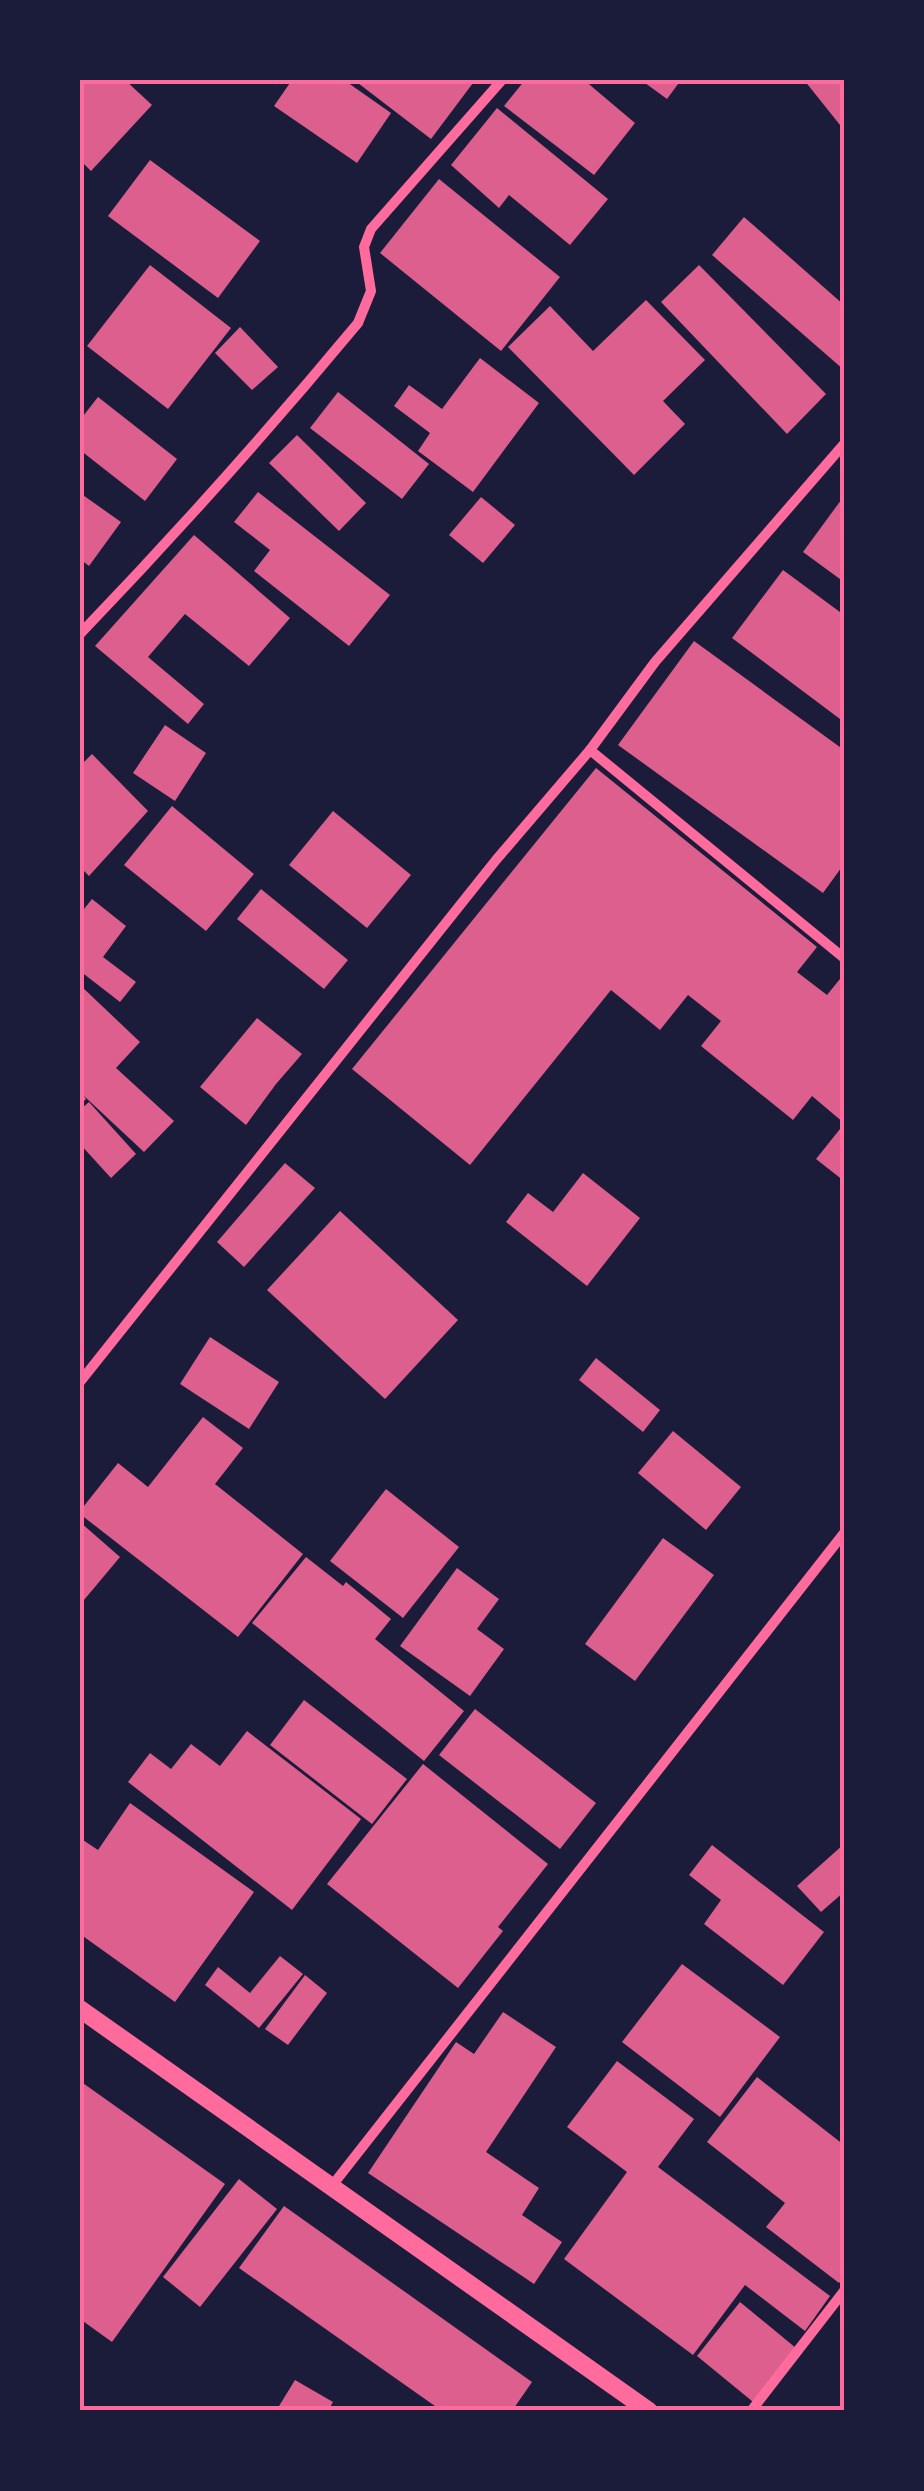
<svg xmlns="http://www.w3.org/2000/svg" width="924" height="2491" font-family="'Zilla Slab',serif">
<rect width="100%" height="100%" fill="#1b1b3a"/>
<g fill="#dd5f8e">
<path d="M80 80H125L152 105 91 171 80 160Z"/>
<path d="M292 80H344L391 113 357 163 274 106Z"/>
<path d="M354 80H469L473 83 431 139Z"/>
<path d="M525 80H584L635 123 594 175 504 106Z"/>
<path d="M641 80H681L667 99Z"/>
<path d="M804 80H844V130Z"/>
<path d="M497 108 608 199 570 245 509 195 499 208 451 165Z"/>
<path d="M150 160 260 241 218 298 108 216Z"/>
<path d="M439 179 560 277 501 351 380 253Z"/>
<path d="M744 217 844 305V370L712 255Z"/>
<path d="M150 265 231 328 168 409 87 346Z"/>
<path d="M699 265 826 394 787 434 661 302Z"/>
<path d="M646 300 705 360 663 401 685 424 634 475 508 347 550 306 593 351Z"/>
<path d="M240 327 278 367 252 390 215 353Z"/>
<path d="M480 358 539 403 473 492 418 451 430 433 394 406 409 385 442 409Z"/>
<path d="M338 392 429 464 402 499 310 428Z"/>
<path d="M98 397 177 459 145 501 80 450V420Z"/>
<path d="M297 435 366 503 339 531 269 463Z"/>
<path d="M258 492 390 595 349 646 254 571 270 550 234 522Z"/>
<path d="M80 493 121 522 89 566 80 559Z"/>
<path d="M844 496V582L803 552Z"/>
<path d="M481 497 515 525 483 563 449 535Z"/>
<path d="M194 535 290 618 249 666 185 614 148 657 204 704 188 724 95 646Z"/>
<path d="M783 570 844 615V722L732 638Z"/>
<path d="M694 641 844 750V864L823 893 618 745Z"/>
<path d="M165 725 206 753 175 801 133 773Z"/>
<path d="M92 754 148 811 89 876 80 867V766Z"/>
<path d="M596 768 817 947 797 972 827 995 844 974V1123L812 1096 793 1120 701 1046 721 1021 688 995 660 1030 611 990 470 1165 352 1069Z"/>
<path d="M172 806 254 874 206 931 124 865Z"/>
<path d="M333 811 411 875 367 928 289 865Z"/>
<path d="M261 889 348 960 324 989 237 919Z"/>
<path d="M92 899 126 926 103 957 136 982 120 1002 80 971V914Z"/>
<path d="M80 985 140 1042 116 1068 174 1121 144 1152 84 1096 86 1099 80 1105Z"/>
<path d="M257 1018 302 1054 276 1084 246 1125 200 1087Z"/>
<path d="M89 1102 136 1154 111 1178 80 1144V1110Z"/>
<path d="M844 1124V1181L816 1159Z"/>
<path d="M285 1163 315 1188 244 1267 217 1242Z"/>
<path d="M583 1173 640 1218 587 1286 506 1222 528 1193 553 1212Z"/>
<path d="M340 1211 458 1320 385 1399 267 1290Z"/>
<path d="M210 1337 279 1382 249 1429 180 1384Z"/>
<path d="M596 1358 660 1410 643 1432 579 1380Z"/>
<path d="M203 1417 243 1448 215 1484 303 1554 238 1637 80 1514V1511L118 1463 148 1487Z"/>
<path d="M673 1431 741 1487 706 1530 638 1473Z"/>
<path d="M386 1489 459 1547 403 1618 330 1561Z"/>
<path d="M80 1522 120 1557 84 1600 80 1597Z"/>
<path d="M663 1538 714 1575 635 1681 585 1644Z"/>
<path d="M306 1557 343 1586 346 1582 391 1619 375 1639 464 1711 424 1761 252 1623Z"/>
<path d="M457 1568 499 1599 477 1629 504 1649 470 1696 400 1646Z"/>
<path d="M304 1700 407 1779 372 1824 270 1745Z"/>
<path d="M475 1709 596 1803 560 1849 439 1755Z"/>
<path d="M247 1731 361 1819 292 1910 128 1782 150 1753 171 1769 191 1744 220 1766Z"/>
<path d="M423 1764 548 1864 498 1927 503 1931 458 1988 327 1884Z"/>
<path d="M130 1803 254 1892 175 2002 80 1934V1838L98 1850Z"/>
<path d="M844 1844V1892L821 1912 797 1886Z"/>
<path d="M712 1845 824 1932 783 1985 704 1924 721 1900 689 1875Z"/>
<path d="M280 1956 303 1974 259 2028 205 1985 218 1967 250 1993Z"/>
<path d="M682 1964 780 2037 720 2117 622 2042Z"/>
<path d="M305 1975 327 1993 288 2045 265 2029Z"/>
<path d="M503 2012 556 2047 486 2152 539 2188 522 2215 562 2242 534 2284 368 2173 456 2042 474 2054Z"/>
<path d="M617 2061 694 2119 658 2167 830 2296 805 2331 745 2285 693 2355 564 2259 627 2172 567 2127Z"/>
<path d="M757 2077 844 2145V2277L839 2283 766 2227 785 2203 707 2142Z"/>
<path d="M80 2081 225 2184 112 2342 80 2319Z"/>
<path d="M239 2179 277 2209 200 2307 163 2277Z"/>
<path d="M284 2206 532 2382 512 2411H442L239 2268Z"/>
<path d="M740 2302 802 2353 758 2406 697 2356Z"/>
<path d="M295 2380 333 2402 328 2411H276Z"/>
</g>
<g fill="none" stroke-linecap="round" stroke-linejoin="round">
<g stroke="#ff6b9d" stroke-width="10">
<path d="M80 634C177 533 269 430 358 323L371 291 364 247 371 229 502 80"/>
<path d="M590 750 844 958"/>
<path d="M80 1382 496 860 590 750 655 662 844 444"/>
<path d="M331 2187 844 1533"/>
<path d="M751 2411 844 2291"/>
</g>
<path stroke="#ff6b9d" stroke-width="18" d="M80 2009 649 2411"/>
</g>
<rect width="924" height="2491" fill="none" stroke="#1b1b3a" stroke-width="165"/>
<rect x="82" y="82" width="760" height="2326" fill="none" stroke="#ff6b9d" stroke-width="4"/>
</svg>
